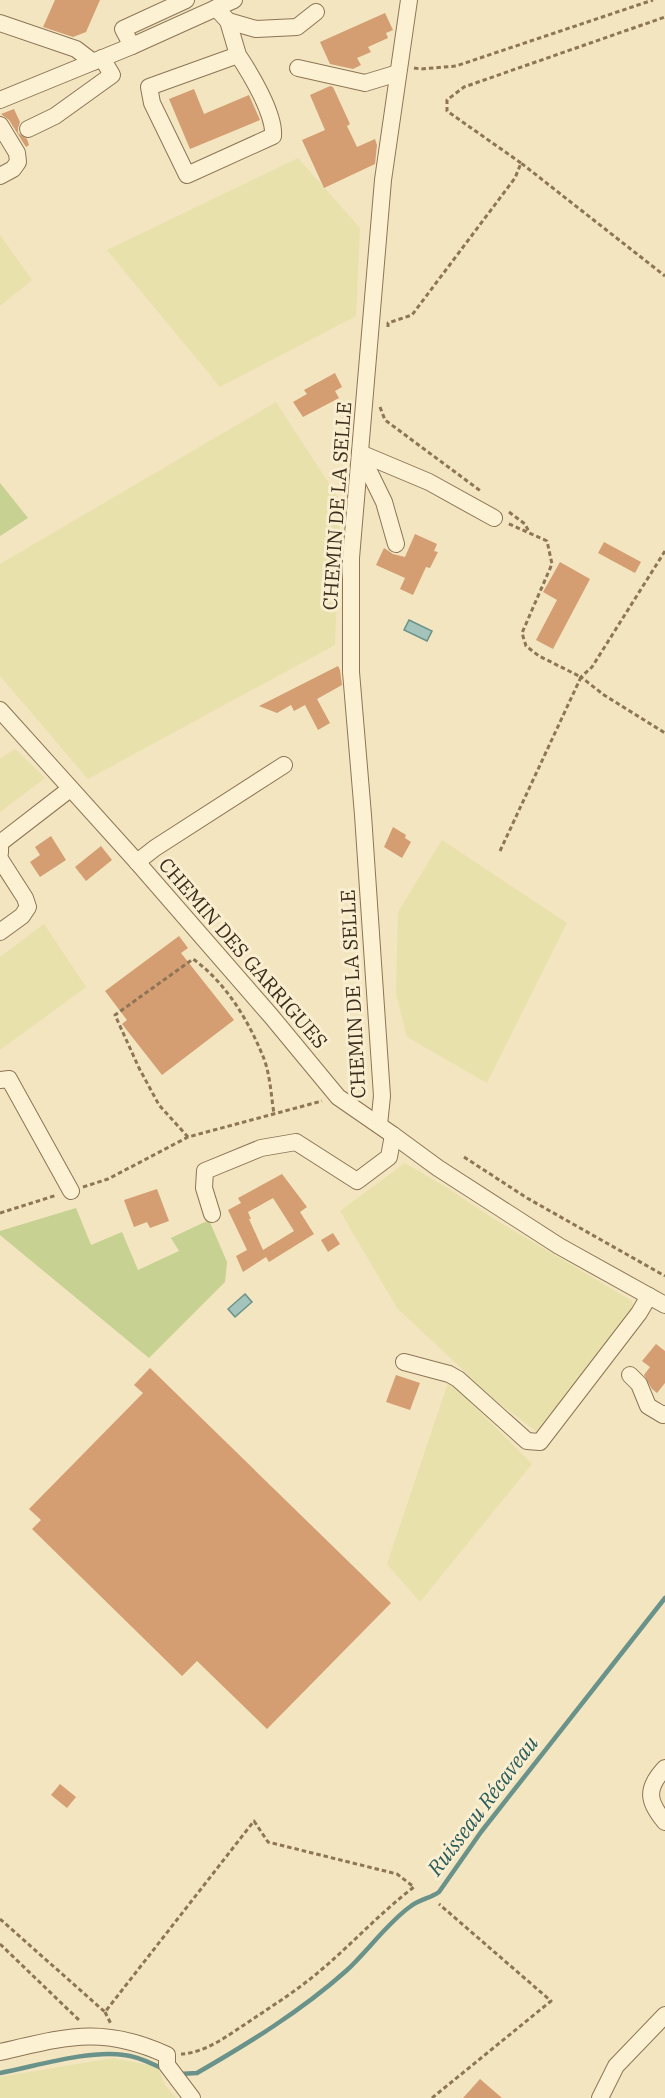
<svg xmlns="http://www.w3.org/2000/svg" width="665" height="2098" font-family="'IBM Plex Serif',serif">
<rect width="100%" height="100%" fill="#f2e5bf"/>
<g fill="#e8e1ac">
<path d="M298 158 360 228 356 316 220 387 107 250Z"/>
<path d="M0 235 32 280 0 306Z"/>
<path d="M276 402 341 502 335 645 88 779 0 676V564Z"/>
<path d="M15 749 45 778 0 812V759Z"/>
<path d="M442 840 567 923 487 1083 407 1037 396 993 398 912Z"/>
<path d="M44 924 86 987 0 1050V957Z"/>
<path d="M405 1163 449 1189 494 1219 632 1301 633 1309 537 1432 494 1399 397 1308 340 1211Z"/>
<path d="M448 1383 460 1392 532 1464 420 1602 387 1564Z"/>
<path d="M113 2058 158 2067 165 2085 176 2098H0V2077Z"/>
</g>
<g fill="#c7d192">
<path d="M0 483 28 518 0 536Z"/>
<path d="M76 1208 91 1245 122 1232 138 1270 179 1251 171 1238 209 1220 227 1262 225 1282 149 1358 0 1235V1231Z"/>
</g>
<g fill="#a3c3bb" stroke="#69928a" stroke-width="1.5">
<path d="M409 620 432 631 427 641 404 630Z"/>
<path d="M245 1294 252 1302 235 1317 228 1309Z"/>
</g>
<g fill="none" stroke-linecap="round" stroke-linejoin="round">
<g stroke="#69928a" stroke-width="4.5">
<path d="M0 2073C37 2066 87 2050 124 2055 137 2056 148 2062 159 2067"/>
<path d="M180 2074 197 2073C249 2043 301 2011 346 1971 368 1951 387 1923 411 1906 420 1899 431 1898 439 1892L481 1832 665 1598"/>
</g>
</g>
<g fill="#d49e72" fill-rule="evenodd">
<path d="M55 0H100L86 32 73 37 43 27Z"/>
<path d="M385 13 393 30 386 33 388 38 368 47 371 52 357 58 361 65 353 69 330 64 320 42Z"/>
<path d="M330 86 333 87 350 124 347 126 357 147 375 139 377 145 375 164 324 188 302 140 325 130 310 95Z"/>
<path d="M194 89 204 114 249 95 260 120 190 149 169 99Z"/>
<path d="M14 109 20 122 18 128V133L27 139 29 145 26 147 9 120 1 114Z"/>
<path d="M335 373 342 387 335 391 339 398 303 417 293 402 307 394 304 390Z"/>
<path d="M415 534 437 544 434 551 438 552 430 568 426 567 413 595 400 589 405 578 376 565 384 548 393 554 405 557Z"/>
<path d="M604 542 641 562 635 573 598 553Z"/>
<path d="M560 562 590 579 553 649 536 640 557 600 543 592Z"/>
<path d="M338 666 340 670 342 685 317 699 330 723 318 730 305 705 294 711 291 705 277 713 259 706Z"/>
<path d="M393 827 406 835 405 838 411 842 402 858 384 847Z"/>
<path d="M51 836 66 860 40 877 30 862 40 855 35 847Z"/>
<path d="M101 846 112 860 86 881 75 867Z"/>
<path d="M179 936 188 948 181 953 234 1020 162 1075 122 1024 127 1020 105 991Z"/>
<path d="M282 1174 307 1207 300 1212 314 1234 269 1262 266 1257 243 1272 236 1256 247 1250 228 1210 241 1203 238 1198ZM273 1198 294 1231 263 1250 249 1219H251L248 1212Z"/>
<path d="M157 1189 169 1221 150 1228 147 1222 134 1227 124 1200Z"/>
<path d="M333 1233 340 1244 328 1252 321 1240Z"/>
<path d="M656 1344 665 1351V1383L657 1393 652 1389 644 1375 650 1367 642 1361Z"/>
<path d="M150 1368 391 1603 267 1729 197 1661 182 1676 32 1529 41 1520 29 1509 143 1393 134 1385Z"/>
<path d="M396 1375 420 1383 410 1410 386 1402Z"/>
<path d="M60 1784 76 1797 67 1808 51 1795Z"/>
<path d="M480 2079 502 2098H463Z"/>
</g>
<g fill="none" stroke-linecap="round" stroke-linejoin="round">
<defs>
<g id="minor">
<path d="M216 8 228 21 238 55 149 87 152 103 187 175 273 136C275 114 250 73 238 55"/>
<path d="M228 21 256 29 297 27 316 12"/>
<path d="M0 23 76 49 93 62"/>
<path d="M132 46 123 29 186 0"/>
<path d="M298 68 365 83 398 73"/>
<path d="M0 100 132 46 234 0"/>
<path d="M0 125 17 153 18 162 13 169 0 176"/>
<path d="M28 129 55 116 112 75 102 58"/>
<path d="M360 453 429 482 494 518"/>
<path d="M360 453 384 502 396 544"/>
<path d="M0 710 137 862 271 1016 338 1097 393 1135 438 1168 559 1246 665 1305"/>
<path d="M0 853V843L70 789"/>
<path d="M0 859 25 898 28 907 22 916 0 932"/>
<path d="M137 862 155 848 284 765"/>
<path d="M0 1080 9 1079 71 1191"/>
<path d="M379 1125 382 1096 363 815 351 672V558L383 180 409 0"/>
<path d="M212 1214 204 1188 205 1171 261 1148 296 1142 357 1181 389 1157 393 1135"/>
<path d="M404 1362 449 1374 458 1379 527 1441 540 1442 639 1313 649 1296"/>
<path d="M630 1375 639 1384 648 1406 663 1415 665 1414"/>
<path d="M665 1768C645 1789 648 1802 665 1822"/>
<path d="M0 2052C66 2037 102 2025 167 2055V2065L192 2098"/>
<path d="M600 2098 616 2066 665 2015"/>
</g>
</defs>
<use href="#minor" stroke="#8d7556" stroke-width="18"/>
<g stroke="#8d7556" stroke-width="3" stroke-dasharray="4.5 3" stroke-linecap="butt">
<path d="M414 68 421 69 456 66 653 0"/>
<path d="M521 163 447 111V100L464 87 665 17"/>
<path d="M388 327V323L412 315 515 178 521 163 665 276"/>
<path d="M380 407 385 420 482 492"/>
<path d="M509 512 525 524 529 532"/>
<path d="M665 551 592 667 581 677 604 695 665 733"/>
<path d="M500 851 581 677 539 656 526 646 522 633 552 564 547 541 507 523"/>
<path d="M188 1137 159 1105 139 1068 115 1015 193 959C225 982 247 1018 262 1054 270 1071 271 1095 274 1114"/>
<path d="M464 1157 527 1198 665 1276"/>
<path d="M83 1187 108 1179 188 1137 322 1101"/>
<path d="M0 1213 57 1195"/>
<path d="M0 1919 105 2012 254 1821 268 1842 397 1874 414 1887C381 1912 353 1943 321 1970 298 1990 272 2006 247 2023 227 2036 205 2053 181 2054"/>
<path d="M0 1944 81 2022"/>
<path d="M105 2012 111 2024"/>
<path d="M432 2098 551 2001 439 1904"/>
</g>
<use href="#minor" stroke="#fcf1d3" stroke-width="16"/>
</g>
<g text-anchor="middle" stroke-width="6" stroke-linejoin="round" paint-order="stroke">
<g font-size="20" fill="#3b2c1c" stroke="#f9eed0">
<text transform="translate(337 506) rotate(-86)" y="7">CHEMIN DE LA SELLE</text>
<text transform="translate(243 953) rotate(49)" y="7">CHEMIN DES GARRIGUES</text>
<text transform="translate(353 994) rotate(-93)" y="7">CHEMIN DE LA SELLE</text>
</g>
<g font-size="21" font-style="italic" fill="#295c5b" stroke="#f9eed0">
<text transform="translate(483 1806) rotate(-53)" y="7">Ruisseau Récaveau</text>
</g>
</g>
</svg>
